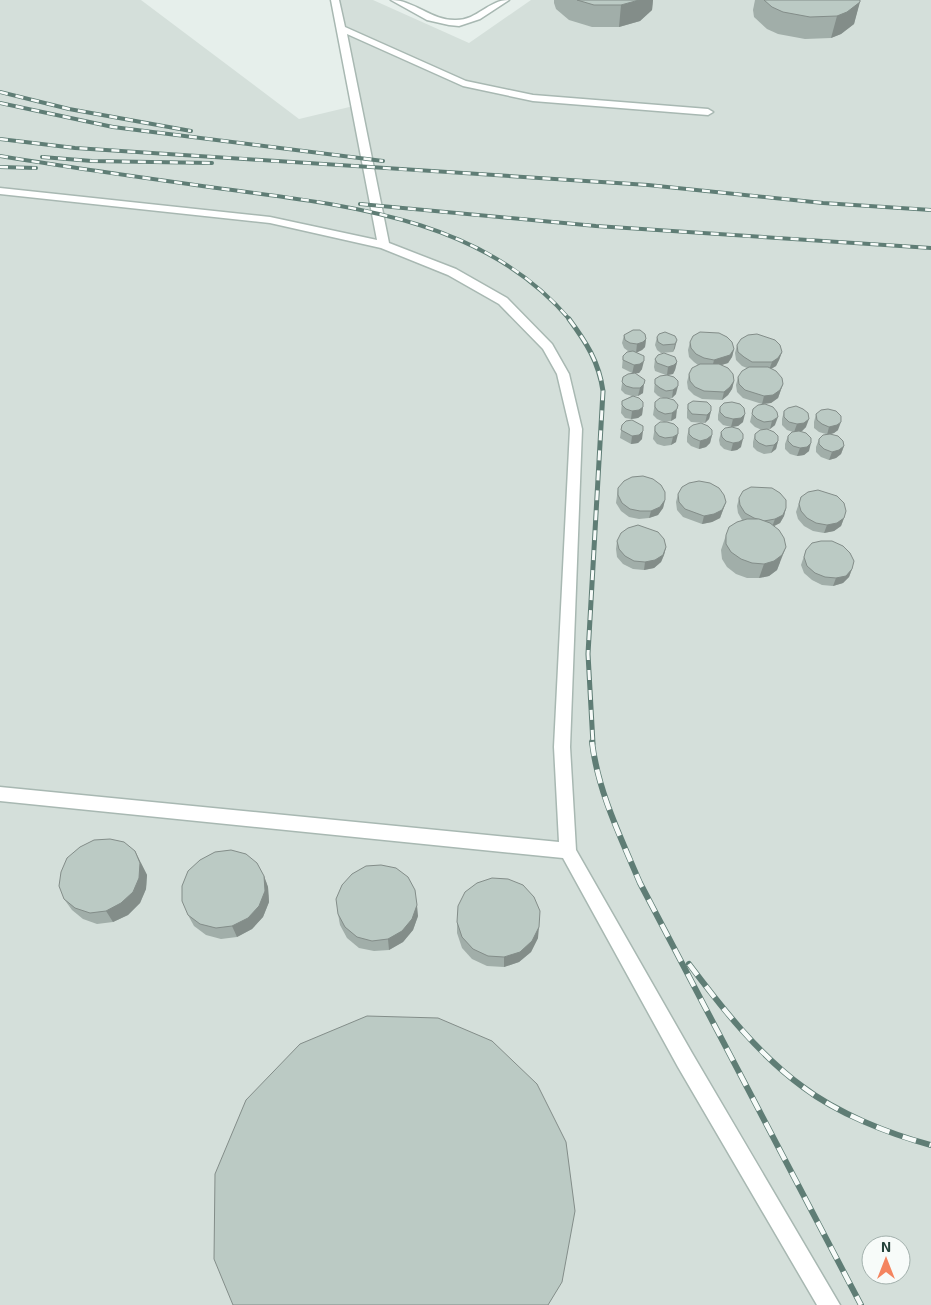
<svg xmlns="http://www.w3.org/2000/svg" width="931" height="1305" font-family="'Exo 2',sans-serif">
<rect width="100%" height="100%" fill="#e6efeb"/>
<path fill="#d4dfda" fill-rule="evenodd" d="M0 0H141L299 119 362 104 339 0H373L469 43 531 0H931V1305H0ZM871 1245H901V1275H871Z"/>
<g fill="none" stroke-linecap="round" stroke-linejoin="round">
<defs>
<g id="lane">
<path d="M331 0H339L345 27 466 81 533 95 708 109 713 112 708 115 533 101 463 86 347 34 389 243 456 269 507 298 552 344 569 374 582 429 570 747 576 850 692 1053 840 1305H817L678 1067 563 858 0 801V787L559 842 554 747 570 429 557 374 543 349 499 304 448 275 381 248 270 223 0 194V188L270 217 377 240Z"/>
<path d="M391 0C414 0 432 21 456 20 478 20 488 0 509 0L480 19 459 26 449 25 427 20Z"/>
</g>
</defs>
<use href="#lane" stroke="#a8b8b2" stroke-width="3"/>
<use href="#lane" fill="#fff" fill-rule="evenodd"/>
<defs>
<g id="rail-far2">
<path d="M0 92 69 109 191 131"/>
<path d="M0 103 113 127 383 161"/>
<path d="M0 139 75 148 648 185 823 203 931 210"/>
<path d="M0 156C72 168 145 178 217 188 342 205 482 216 570 320"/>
<path d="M42 157 92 161 212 163"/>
<path d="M0 167 36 168"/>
<path d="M360 204 596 226 931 248"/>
</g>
<path id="rail-far1" d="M569 319C586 342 599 362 603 391L588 654 593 744"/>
<g id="rail">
<path d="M592 742C598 792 621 838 640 883L861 1305"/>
<path d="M689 964C722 1008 758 1054 803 1087 837 1113 889 1134 931 1145"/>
</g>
</defs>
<use href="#rail-far2" stroke="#5f7d75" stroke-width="4"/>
<use href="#rail-far1" stroke="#5f7d75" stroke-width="5"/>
<use href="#rail" stroke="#5f7d75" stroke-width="6"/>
<use href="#rail-far2" stroke="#f7fbf9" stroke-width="2.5" stroke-dasharray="8" stroke-linecap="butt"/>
<use href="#rail-far1" stroke="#f7fbf9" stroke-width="3" stroke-dasharray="10" stroke-linecap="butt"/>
<use href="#rail" stroke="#f7fbf9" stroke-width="4.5" stroke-dasharray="14" stroke-linecap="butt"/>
</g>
<g fill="#a1aea9">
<path d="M554 0H653L652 10 640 21 619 27H592L569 20 556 9 554 3Z"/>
<path d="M755 0H860L854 24 841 34 831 38 805 39 778 34 767 29 754 17 753 10Z"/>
<path d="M624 335 646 339 645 347 642 350 636 352 642 369 639 373H635L643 393 638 396H633L643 407 642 415 638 418 631 419 625 418 621 413 622 401 632 396 625 394 621 390 623 377 632 373 622 368 623 356 630 352 628 351 624 348 622 343Z"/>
<path d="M675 336V348L673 352 661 353 657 350 655 345 657 337Z"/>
<path d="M690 342 734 349 732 357 728 363 721 365 734 381 732 389 728 395 722 400 702 399 694 395 688 389 687 382 689 374 698 365 694 362 689 357 688 350Z"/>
<path d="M737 345 782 352 779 360 776 366 771 369 783 384 778 398 771 403 762 404 743 398 737 392 736 385 738 377 747 368 742 366 736 360 735 353Z"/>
<path d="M655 359 677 362 675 370 673 374 668 375 676 394 672 398H669L676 418 671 421 664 422 657 419 653 415 655 402 663 398 658 396 654 392 655 379 666 375 655 371 654 367Z"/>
<path d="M688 404 711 411 709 419 705 423 691 422 687 418V412Z"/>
<path d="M765 404 775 425 770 429H768L778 441 776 449 771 453 764 454 757 451 753 447V442L755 434 762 430 755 427 750 422 753 409Z"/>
<path d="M720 407 743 422 738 426 731 427 723 425 718 420V415Z"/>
<path d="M784 411 806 427 802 431H800L809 451 804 455 797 456 790 454 785 449V444L788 436 793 432 787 430 782 425V419Z"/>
<path d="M816 414 838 430 834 433 831 434 844 446 841 454 836 458 829 460 821 457 816 452V447L819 439 826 434 819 432 814 428V422Z"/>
<path d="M667 422 676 442 671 445 664 446 657 444 653 439 655 426Z"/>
<path d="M622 425 642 439 638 443 631 444 620 438Z"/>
<path d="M689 428 712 435 710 443 706 447 699 449 691 446 687 442V437Z"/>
<path d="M721 432 741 447 737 450 731 451 724 449 720 445 719 440Z"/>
<path d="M618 488 665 500 663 508 658 515 649 518 639 519 629 517 621 511 616 503Z"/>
<path d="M678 494 726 502 720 518 712 522 702 524 683 517 677 510 676 502Z"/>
<path d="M801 497 844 518 841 526 834 531 824 533 813 531 804 526 798 519 796 512Z"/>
<path d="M739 498 786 508 784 516 780 523 774 526 780 562 777 570 769 576 759 578H747L736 574 727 567 722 559 721 550 726 535 742 520 738 513 737 506Z"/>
<path d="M617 541 666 547 664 555 661 562 654 568 644 570 633 569 623 564 617 557 616 549Z"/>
<path d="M806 550 852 569 849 577 843 583 833 586 822 585 812 580 804 573 801 565Z"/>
<path d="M141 863 147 875 146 889 140 903 128 915 113 922 97 924 83 919 72 910 64 899Z"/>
<path d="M264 876 268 887 269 902 263 917 252 929 237 937 221 939 206 935 194 926 188 915Z"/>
<path d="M338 914 418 916 413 930 403 942 389 950 374 951 359 948 347 938 340 925Z"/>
<path d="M457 922 538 938 531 952 519 962 504 967 487 966 472 959 462 948 457 933Z"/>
</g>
<g fill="#838d89">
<path d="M639 0H653L652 10 640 21 619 27 621 5Z"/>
<path d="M860 2 854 24 841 34 831 38 837 16Z"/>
<path d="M646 339 645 347 642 350 636 353 637 344Z"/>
<path d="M677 340 675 348 673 352 675 344Z"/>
<path d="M734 349 732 357 728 363 712 368 714 360Z"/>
<path d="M782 352 779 360 776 366 769 370 772 362Z"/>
<path d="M644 361 642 369 639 373 632 374 634 365Z"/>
<path d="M677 362 675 370 673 374 667 375 668 367Z"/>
<path d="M734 381 732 389 728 395 722 400 724 392Z"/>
<path d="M644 384 643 393 638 396 640 388Z"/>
<path d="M783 384 778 398 771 403 762 404 764 396Z"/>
<path d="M678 386 676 394 672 398 673 390Z"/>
<path d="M643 407 642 415 638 418 631 419 632 411Z"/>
<path d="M677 409 676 418 671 421 672 413Z"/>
<path d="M711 411 709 419 705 423 707 415Z"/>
<path d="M745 414 743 422 738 426 731 427 733 419Z"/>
<path d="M778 417 775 425 770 429 772 421Z"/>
<path d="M809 419 806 427 802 431 794 432 797 424Z"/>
<path d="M841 422 838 430 834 433 827 435 829 427Z"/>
<path d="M643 431 642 439 638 443 631 444 632 436Z"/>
<path d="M678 434 676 442 671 445 673 437Z"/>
<path d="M712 435 710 443 706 447 699 449 700 441Z"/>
<path d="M743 439 741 447 737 450 731 451 733 443Z"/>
<path d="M778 441 776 449 771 453 774 445Z"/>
<path d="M811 443 809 451 804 455 797 456 800 448Z"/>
<path d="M844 446 841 454 836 458 829 460 832 452Z"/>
<path d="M665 500 663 508 658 515 649 518 651 511Z"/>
<path d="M726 502 720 518 712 522 702 524 704 516Z"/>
<path d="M786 508 784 516 780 523 772 527 775 519Z"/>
<path d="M844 518 841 526 834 531 824 533 827 525Z"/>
<path d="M666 547 664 555 661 562 654 568 644 570 645 562Z"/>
<path d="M786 547 777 570 769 576 759 578 764 564Z"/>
<path d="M852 569 849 577 843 583 833 586 836 578Z"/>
<path d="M135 851 147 875 146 889 140 903 128 915 113 922 106 911Z"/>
<path d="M264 876 268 887 269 902 263 917 252 929 237 937 232 926Z"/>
<path d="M417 905 418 916 413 930 403 942 389 950 388 939Z"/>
<path d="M539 927 538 938 531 952 519 962 504 967V957Z"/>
</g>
<g fill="#bbcac4" stroke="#838d89">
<path d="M577 0H639L621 5H594Z"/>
<path d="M764 0H860V2L847 12 837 16 810 17 783 12 772 7Z"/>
<path d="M633 330H640L645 334 646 339 643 342 637 344 630 343 625 340 624 335Z"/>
<path d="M665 332 675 336 677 340 675 344 663 345 658 342 657 337 659 334Z"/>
<path d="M700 332 719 333 727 337 732 342 734 349 730 355 714 360 704 358 696 354 691 348 690 342 693 336Z"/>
<path d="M757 334 775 340 780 345 782 352 778 358 772 362H752L744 357 738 352 737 345 741 339 748 335Z"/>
<path d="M633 351 644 356V361L640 364 634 365 623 360V356L627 352Z"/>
<path d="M664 353 675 357 677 362 674 365 668 367 657 363 655 359 658 355Z"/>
<path d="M700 364H719L728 368 733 374 734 381 730 387 724 392 704 391 695 387 690 381 689 374 692 368Z"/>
<path d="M749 367H768L776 371 782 378 783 384 780 390 773 395 764 396 745 390 739 384 738 377 742 371Z"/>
<path d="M635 373 645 380 644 384 640 388H633L626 386 622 382 623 377 628 374Z"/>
<path d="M667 375 674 377 678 381V386L673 390 666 391 660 388 655 384V379L660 376Z"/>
<path d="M633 396 639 398 643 402V407L639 410 632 411 626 409 622 405V401Z"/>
<path d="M660 398H667L674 400 678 405 677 409 672 413 665 414 658 411 655 407V402Z"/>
<path d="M693 401 707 402 711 406V411L707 415 692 414 688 409V404Z"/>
<path d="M732 402 740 404 744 408 745 414 741 418 733 419 725 417 720 412V407L724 403Z"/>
<path d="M765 404 773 407 777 412 778 417 772 421 764 422 757 419 752 414 753 409 758 405Z"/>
<path d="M796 406 803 409 808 413 809 419 804 423 797 424 789 422 784 417V411L788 408Z"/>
<path d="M828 409 836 411 841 416V422L837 425 829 427 822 424 817 420 816 414 821 410Z"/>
<path d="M632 420 643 426V431L639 435 632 436 621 430 622 425 626 421Z"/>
<path d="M660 422H667L674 424 678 428V434L673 437 665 438 659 436 655 431V426Z"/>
<path d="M701 423 708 426 712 430V435L707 439 700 441 693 438 689 434V428L693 425Z"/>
<path d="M732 427 739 429 743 434V439L739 442 733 443 726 441 722 437 721 432 725 428Z"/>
<path d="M767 429 774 432 778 436V441L774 445 766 446 759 443 755 439V434L760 430Z"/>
<path d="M799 431 806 433 811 438V443L807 447 800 448 793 446 788 441V436L792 432Z"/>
<path d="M830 434 838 436 843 441 844 446 839 450 832 452 824 449 819 444V439L823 435Z"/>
<path d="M643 476 653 479 661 485 665 492V500L660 507 651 511H640L630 509 622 503 618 495V488L624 481 632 477Z"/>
<path d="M699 481 710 483 719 488 724 495 726 502 722 510 714 514 704 516 685 509 679 502 678 494 682 487 689 483Z"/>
<path d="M751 487 772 488 780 493 786 500V508L783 515 775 519 764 521 754 518 745 513 740 505 739 498 743 491Z"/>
<path d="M818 490 837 496 844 503 846 511 844 518 837 523 827 525 816 523 807 518 801 511 799 504 801 497 808 492Z"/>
<path d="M747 519H759L770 523 779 530 784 538 786 547 782 555 774 561 764 564 752 563 741 559 731 552 726 544V535L729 527 737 522Z"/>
<path d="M638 525 658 532 664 539 666 547 663 555 655 560 645 562 634 561 625 556 619 549 617 541 621 533 628 528Z"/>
<path d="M821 541H832L843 546 850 553 854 561 852 569 846 576 836 578 825 577 815 573 807 566 804 557 806 550 812 543Z"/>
<path d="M110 839 124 842 135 851 140 863 139 878 133 892 121 903 106 911 90 913 75 908 64 899 59 886 61 872 67 858 80 847 94 840Z"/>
<path d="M231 850 246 854 257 863 264 876 265 891 259 906 248 918 232 926 216 928 200 924 188 915 182 901V886L188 871 200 860 215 852Z"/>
<path d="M381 865 396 868 408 877 415 890 417 905 412 919 402 931 388 939 372 941 357 937 345 927 338 914 336 899 342 885 352 874 366 866Z"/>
<path d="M492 878 508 879 523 885 534 897 540 911 539 927 532 941 520 952 504 957 488 956 473 949 462 937 457 922 458 906 465 892 477 883Z"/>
<path d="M367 1016 438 1018 492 1041 537 1084 566 1142 575 1211 562 1282 548 1305H233L214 1259 215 1174 246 1100 300 1044Z"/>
</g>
<g transform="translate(886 1260)"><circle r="24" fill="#f7fbf9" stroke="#a3b1ad"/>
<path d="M0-4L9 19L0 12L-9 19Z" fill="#f4845f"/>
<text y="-8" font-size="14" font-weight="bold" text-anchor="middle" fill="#24423a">N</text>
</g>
</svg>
